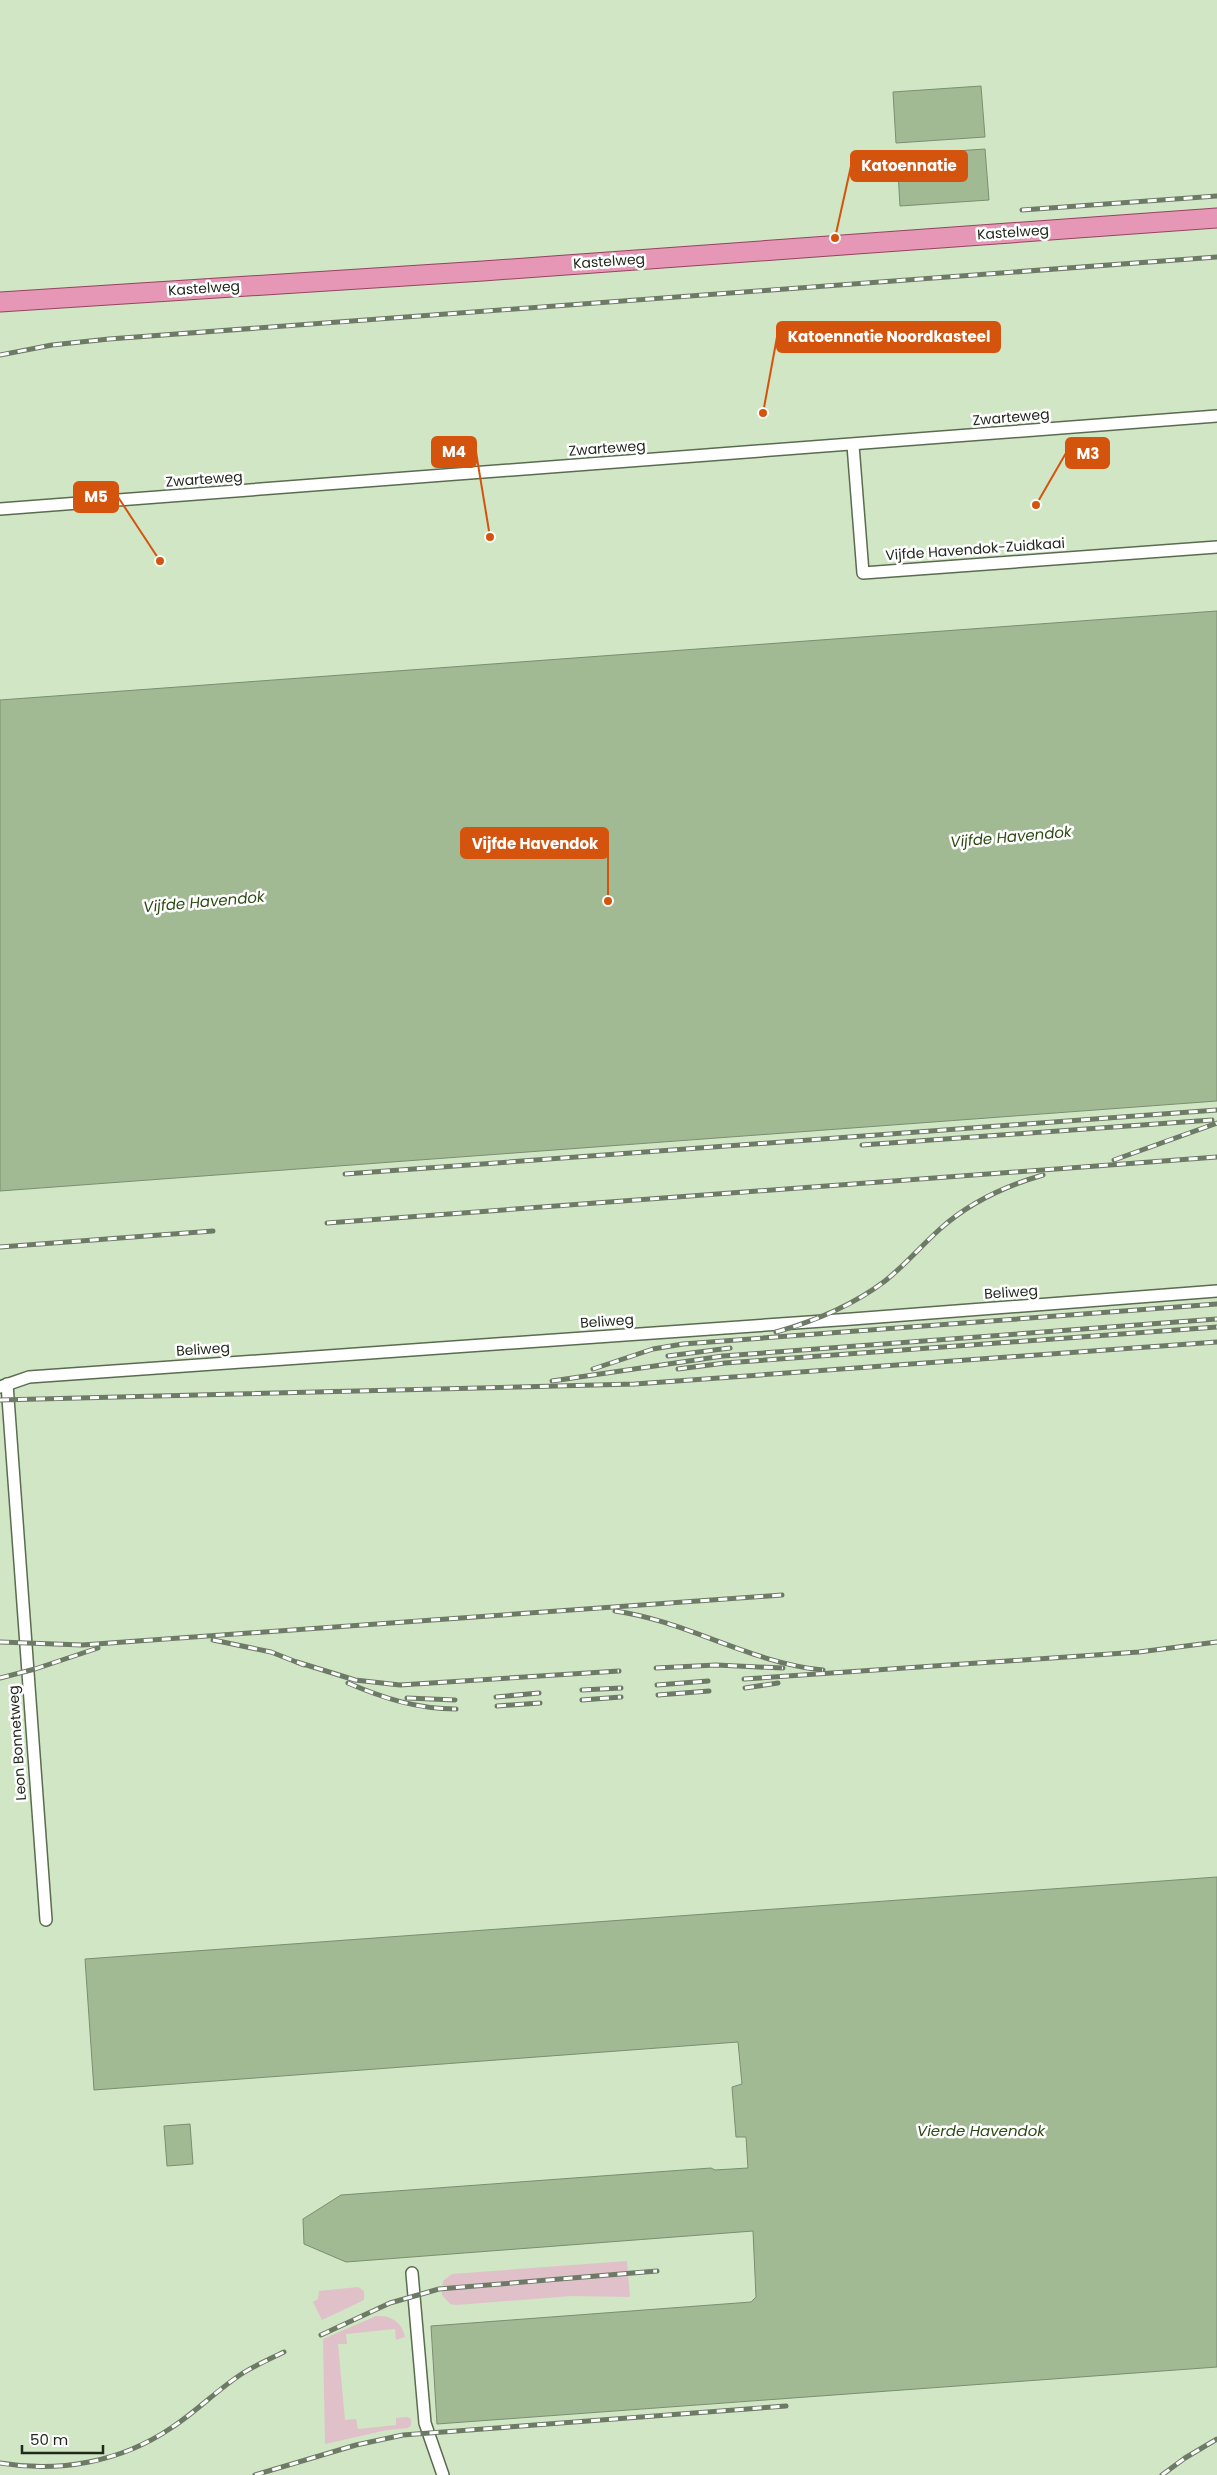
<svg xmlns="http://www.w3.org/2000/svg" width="1217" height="2475" font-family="Poppins,sans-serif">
<rect width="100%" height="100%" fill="#d1e6c5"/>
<g fill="#e0c0c9">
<path d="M627 2261 630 2297 572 2296 456 2305 450 2304 442 2295 443 2281 452 2274Z"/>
<path d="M358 2287 364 2291V2300L322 2320 313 2302 318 2299 319 2291Z"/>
<path d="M376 2316C391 2315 402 2322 405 2337L396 2340 395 2329 346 2334 347 2344H338L345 2420 356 2419 358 2429 396 2425V2418L407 2417 411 2419V2425L408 2428 387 2430 325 2444 323 2339Z"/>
</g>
<g fill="#a2ba93" stroke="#7b8e70">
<path d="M981 86 985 137 896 143 893 92Z"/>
<path d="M985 149 989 200 900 206 897 155Z"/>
<path d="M1217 611V1101L0 1191V700Z"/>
<path d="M1217 1877V2367L437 2424 431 2326 751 2302 756 2297 753 2231 346 2262 304 2244 303 2219 341 2195 711 2168 715 2170 748 2168 746 2137H736L732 2087 742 2084 738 2042 94 2090 85 1959Z"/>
<path d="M190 2124 193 2164 167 2166 164 2126Z"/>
</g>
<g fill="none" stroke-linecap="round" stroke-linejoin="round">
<defs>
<g id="street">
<path d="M853 445 863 573 1217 547"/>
<path d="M0 509 1217 416"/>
<path d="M7 1384 46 1920"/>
<path d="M0 1387 29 1377 852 1319 1217 1291"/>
<path d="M412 2273 425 2423 443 2475"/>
</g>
<path id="primary" d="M0 302 483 271 1217 218"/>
</defs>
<use href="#street" stroke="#5a6c4f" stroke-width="14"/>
<use href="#primary" stroke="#954360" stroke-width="21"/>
<use href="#street" stroke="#fff" stroke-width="11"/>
<use href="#primary" stroke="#e597b5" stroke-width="19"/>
<defs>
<g id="rail">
<path d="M1022 210 1217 196"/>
<path d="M0 355 52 345 109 339 1217 257"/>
<path d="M862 1145 1212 1120"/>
<path d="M1114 1160 1217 1123"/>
<path d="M345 1174 1217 1110"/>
<path d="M327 1223 1217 1157"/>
<path d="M0 1247 213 1231"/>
<path d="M776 1332C815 1321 852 1306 885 1281 905 1265 921 1246 940 1229 970 1202 1005 1186 1043 1175"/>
<path d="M668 1356 730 1348"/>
<path d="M593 1369 653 1349 683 1344 1217 1304"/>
<path d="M678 1369 725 1363 1217 1327"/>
<path d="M552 1381 723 1356 1217 1319"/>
<path d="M0 1400 635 1384 1217 1342"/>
<path d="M615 1611C687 1621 750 1663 823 1670"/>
<path d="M213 1640 271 1652 304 1665"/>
<path d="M0 1642 82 1645 782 1595"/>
<path d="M297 1662 355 1680 400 1685 619 1671"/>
<path d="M656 1668 716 1665 783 1668"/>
<path d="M0 1678 35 1669 98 1648"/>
<path d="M744 1679 1139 1652 1217 1642"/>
<path d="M348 1683C383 1698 417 1709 456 1709"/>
<path d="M657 1685 708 1681"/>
<path d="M745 1688 778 1683"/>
<path d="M582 1690 621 1688"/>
<path d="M658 1695 709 1691"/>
<path d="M496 1697 539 1693"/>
<path d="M407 1698 455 1700"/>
<path d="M582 1700 621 1697"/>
<path d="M497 1706 540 1703"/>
<path d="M321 2335 390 2303 439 2289 657 2271"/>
<path d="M0 2463C59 2473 121 2462 171 2428 196 2412 218 2389 243 2373 256 2365 270 2359 284 2352"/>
<path d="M255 2475 356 2445 403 2435 786 2406"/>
<path d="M1162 2475 1185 2458 1217 2439"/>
</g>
</defs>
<use href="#rail" stroke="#6d7b66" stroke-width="5"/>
<use href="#rail" stroke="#fff" stroke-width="3" stroke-dasharray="9" stroke-linecap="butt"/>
</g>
<g text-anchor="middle" stroke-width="5" stroke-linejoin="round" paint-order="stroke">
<g font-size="14" fill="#21291d" stroke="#fff">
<text transform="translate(1013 232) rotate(-4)" y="5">Kastelweg</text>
<text transform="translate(609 261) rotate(-4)" y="5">Kastelweg</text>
<text transform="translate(204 288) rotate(-4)" y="5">Kastelweg</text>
<text transform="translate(1011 417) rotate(-5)" y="5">Zwarteweg</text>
<text transform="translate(607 448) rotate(-4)" y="5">Zwarteweg</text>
<text transform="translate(204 479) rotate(-4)" y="5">Zwarteweg</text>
<text transform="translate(975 549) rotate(-4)" y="5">Vijfde Havendok-Zuidkaai</text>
<text transform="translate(1011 1292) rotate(-4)" y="5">Beliweg</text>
<text transform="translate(607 1321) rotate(-4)" y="5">Beliweg</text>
<text transform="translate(203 1349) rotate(-4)" y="5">Beliweg</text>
<text transform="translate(17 1743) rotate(-94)" y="5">Leon Bonnetweg</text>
</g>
<g font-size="15" font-style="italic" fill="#2d4b13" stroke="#fff">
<text transform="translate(1011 837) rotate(-5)" y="5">Vijfde Havendok</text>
<text transform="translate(204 902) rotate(-5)" y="5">Vijfde Havendok</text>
<text x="981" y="2136">Vierde Havendok</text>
</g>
</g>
<path fill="none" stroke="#d4540e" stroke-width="2" d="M835 238L851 166M763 413L777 337M490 537L476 452M1036 505L1066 453M160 561L118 497M608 901L608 843"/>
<g fill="#d4540e" stroke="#fff" stroke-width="2">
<circle cx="835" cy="238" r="5"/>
<circle cx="763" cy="413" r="5"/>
<circle cx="490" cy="537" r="5"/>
<circle cx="1036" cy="505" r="5"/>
<circle cx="160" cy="561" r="5"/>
<circle cx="608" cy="901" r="5"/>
</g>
<g fill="#d4540e" stroke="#d4540e" stroke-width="2">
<rect x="851" y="151" width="116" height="30" rx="5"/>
<rect x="777" y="322" width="223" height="30" rx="5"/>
<rect x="432" y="437" width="44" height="30" rx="5"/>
<rect x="1066" y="438" width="43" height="30" rx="5"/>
<rect x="74" y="482" width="44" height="30" rx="5"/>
<rect x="461" y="828" width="147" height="30" rx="5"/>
</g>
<g font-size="15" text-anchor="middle" font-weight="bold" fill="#fff">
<text x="909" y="171">Katoennatie</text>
<text x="889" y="342">Katoennatie Noordkasteel</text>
<text x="454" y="457">M4</text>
<text x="1088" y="459">M3</text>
<text x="96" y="502">M5</text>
<text x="535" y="849">Vijfde Havendok</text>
</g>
<path d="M22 2445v8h81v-8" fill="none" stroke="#21291d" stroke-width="2.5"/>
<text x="30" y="2445" font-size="15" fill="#21291d" stroke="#ffffff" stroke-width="4" paint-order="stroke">50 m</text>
</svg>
